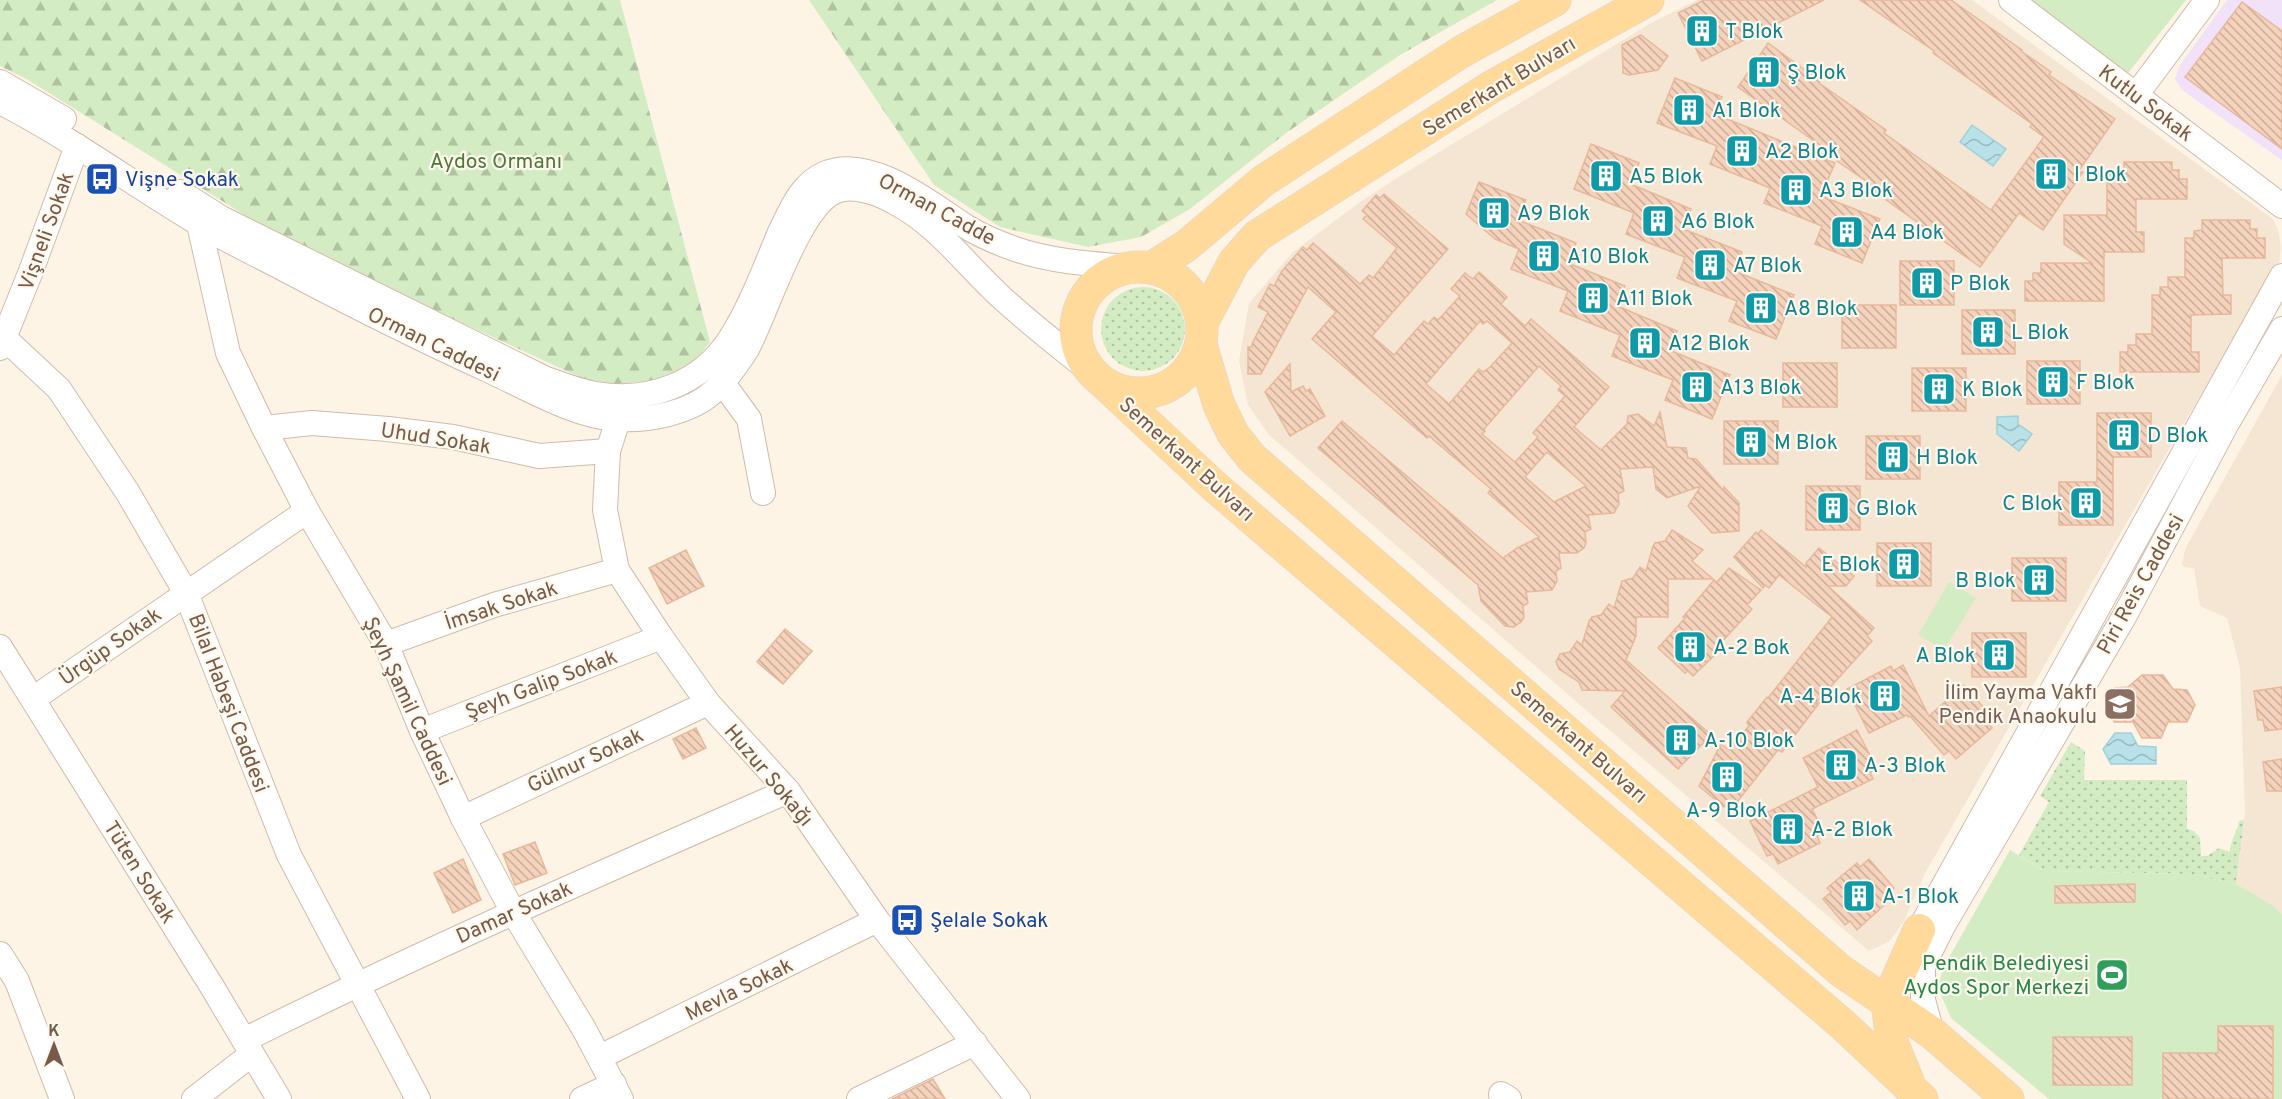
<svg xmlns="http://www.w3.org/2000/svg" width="2282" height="1099" font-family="Overpass,sans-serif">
<defs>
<pattern id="grass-dots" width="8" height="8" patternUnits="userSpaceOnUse" patternTransform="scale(1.5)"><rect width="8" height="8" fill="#d3ecc3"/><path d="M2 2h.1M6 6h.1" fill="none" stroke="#b0c2a0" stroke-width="1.8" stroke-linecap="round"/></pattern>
<pattern id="forest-firs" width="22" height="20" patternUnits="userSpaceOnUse" patternTransform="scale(1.5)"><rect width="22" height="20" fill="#d3ecc3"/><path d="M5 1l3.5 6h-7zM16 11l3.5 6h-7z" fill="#b0c2a0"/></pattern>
<pattern id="water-waves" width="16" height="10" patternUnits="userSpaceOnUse" patternTransform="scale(1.5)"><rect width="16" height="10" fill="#b8e1e8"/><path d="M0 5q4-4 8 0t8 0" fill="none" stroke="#9ab9be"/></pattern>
<pattern id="building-back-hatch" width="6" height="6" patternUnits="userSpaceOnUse" patternTransform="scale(1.5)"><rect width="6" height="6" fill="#f4d2bb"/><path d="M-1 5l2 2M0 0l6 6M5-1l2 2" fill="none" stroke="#caad9a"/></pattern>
</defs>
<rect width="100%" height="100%" fill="#fdf4e5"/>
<g fill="#f5e6d3">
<path d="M1697 0H1972L2273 219 2279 232 2281 248 2279 264 2184 423 1924 875 1904 921 1890 941 1869 951 1594 717 1269 435 1248 405 1239 361 1249 303 1293 252 1360 202 1400 176 1651 23Z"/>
<path d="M2282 375V914L2271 904 2236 884 2245 813 2240 668 2227 618 2200 606 2194 569 2182 566 2185 549Z"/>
</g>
<path fill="#f1e2fa" d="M2227 0H2282V160L2182 90 2175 79 2180 65Z"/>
<g fill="url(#grass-dots)">
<circle cx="1143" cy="329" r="42"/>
<path d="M2071 742 2085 751 2084 780H2187V829L2194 831 2200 838 2201 856H2207L2219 848 2230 852C2230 841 2237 833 2239 821L2244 820 2236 884 2189 874 2045 871 2019 855 2049 802 2040 796Z"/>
</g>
<g fill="url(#forest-firs)">
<path d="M0 0H620L710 342 691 366 650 381 618 384 584 379 423 305 248 217 25 78 0 66Z"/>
<path d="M809 0H1497L1400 55 1286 133 1190 209 1141 237 1088 247 1000 227 934 185Z"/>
</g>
<g fill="#d3ecc3">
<path d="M2022 0H2186L2128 73Z"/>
<path d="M1949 582 1976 598 1944 650 1918 635Z"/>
<path d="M2010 850 2045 871 2189 874 2236 884 2271 904 2282 914V1099H2049L1951 1018 1941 995 1939 983 1943 968Z"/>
</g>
<g fill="url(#water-waves)" stroke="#9ed1db" stroke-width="1.5">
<path d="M1972 125 2006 149 1993 166 1960 142Z"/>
<path d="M2018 416V424L2032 434 2019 451 1997 434V417Z"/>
<path d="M2115 733H2131L2138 746 2156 747V764H2111L2103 749Z"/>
</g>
<g fill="url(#building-back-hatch)" stroke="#e8b89b" stroke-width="1.5" fill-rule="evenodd">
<path d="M1704 0H1824L1702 61 1678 13Z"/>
<path d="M1860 0H1951L2022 50 2021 51 2051 72 2049 75 2115 119 2078 172H2083L2043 230 2019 213 1980 267 1864 184 1866 181 1837 161 1838 158 1738 87 1768 43 1820 81 1819 83 1886 130 1884 133 1991 210 2044 137 2030 127 2032 124 1933 53 1934 51Z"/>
<path d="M2242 2 2282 31V149L2185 77Z"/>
<path d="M1641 35 1668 56 1658 70 1629 75 1623 73 1622 45Z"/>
<path d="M1675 78 1722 97 1715 114 1835 163 1821 196 1880 219 1862 263 1815 244 1822 226 1764 203 1770 188 1710 164 1717 146 1657 123Z"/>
<path d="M1591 144 1639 163 1630 184 1691 209 1683 229 1742 252 1734 271 1794 295 1776 339 1729 321 1737 301 1677 278 1685 257 1626 234 1634 213 1574 189Z"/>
<path d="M2124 162H2172V170H2179V179H2187V199H2136V232H2144V252H2104V301H2025V281H2033V273H2041V263H2092L2064 244V215H2107V172H2124Z"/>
<path d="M1479 182 1526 200 1518 220 1576 243 1568 263 1625 286 1617 306 1677 331 1669 350 1730 375 1712 419 1665 400 1673 380 1612 356 1620 335 1560 311 1568 291 1511 269 1519 249 1495 239 1466 214Z"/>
<path d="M1384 194 1448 249 1372 336 1394 355 1424 321 1428 324 1434 317 1438 320 1460 296 1451 289 1465 273 1473 279 1479 272 1507 297 1501 304 1525 326 1531 319 1609 387 1574 427 1601 450 1627 424 1628 416 1638 414 1654 426 1660 412 1667 447 1686 448 1688 458 1696 459 1724 491V487L1739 503V531L1712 533 1688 506 1701 486 1667 498 1656 489 1653 467 1620 469 1624 491 1618 494 1619 504 1614 513 1588 515 1591 529 1585 532 1586 543 1584 548 1577 553H1559L1561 568 1556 571 1557 581 1552 590 1526 592 1528 603 1523 606 1524 617 1521 622 1514 627 1505 626 1481 601 1478 585 1318 448 1342 421 1503 558 1517 548 1539 537 1488 493 1491 489 1429 436 1427 438 1312 339 1336 312 1308 287 1261 374H1248V347H1252V344L1268 312 1258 307 1270 284 1274 286 1282 271 1303 247 1307 250 1313 243 1360 284 1369 275 1373 278 1397 248 1363 219 1367 215 1362 211 1376 195 1380 198ZM1480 321 1483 324 1487 321 1512 343 1490 367 1483 372 1479 369 1449 404 1426 384ZM1539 366 1561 386 1558 390 1565 396 1533 433 1538 437 1515 462 1482 434 1485 431 1484 429ZM1547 452 1586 486 1554 502 1525 477Z"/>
<path d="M2202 220H2250V229H2257V238H2265V258H2222L2223 295H2231V314L2191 315V352H2199V372H2120V352H2128V345H2136V334H2152V295H2160V287H2168V277H2185V238H2194V231L2202 230Z"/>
<rect x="1900" y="261" width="54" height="44"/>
<rect x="1842" y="305" width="54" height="43"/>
<rect x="1962" y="310" width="53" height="44"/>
<rect x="2027" y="361" width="53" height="43"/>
<rect x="1783" y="363" width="54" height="44"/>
<path d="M1290 364 1291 392 1303 386 1306 391 1310 389 1325 416 1290 436 1265 392Z"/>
<rect x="1912" y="368" width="54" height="43"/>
<path d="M2097 413H2151V457H2113V525H2059V482H2097Z"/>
<rect x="1724" y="421" width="54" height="43"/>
<rect x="1866" y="436" width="54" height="43"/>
<rect x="1806" y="486" width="54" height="44"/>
<path d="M1672 530 1703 550 1692 561 1713 579H1668V617H1636V636L1626 660 1711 735 1678 769 1611 707 1625 691 1582 690 1579 682 1559 669 1556 662 1560 654 1570 652 1577 641 1582 645 1589 621 1592 617 1601 615 1609 604 1614 608 1622 581 1633 578 1640 567 1646 571 1653 546 1655 543 1665 541Z"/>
<path d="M1761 530 1806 567V563L1819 548 1854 576 1846 586H1828L1874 628 1867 636 1872 641 1814 705 1820 702 1782 752 1778 750 1734 806 1729 802 1724 807 1699 786 1721 744 1728 749 1749 726 1747 722 1767 697 1768 698 1832 617 1779 575 1769 588 1765 585 1763 588 1734 557 1756 532 1758 534Z"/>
<rect x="1877" y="543" width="54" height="43"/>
<path d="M686 550 704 586 667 604 649 568Z"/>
<rect x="2012" y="558" width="54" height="43"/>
<path d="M1729 568 1761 590 1747 605 1752 609 1717 647 1720 650 1693 676 1688 671 1685 673 1658 648 1686 617H1683L1714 580 1717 582Z"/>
<path d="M785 629 812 651 783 684 757 662Z"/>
<rect x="1972" y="633" width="54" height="44"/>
<path d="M1903 665 1929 716 1964 685 1992 717 1987 723 1992 728 1956 759 1949 751 1944 755 1910 716 1908 717 1907 715 1869 733 1847 689 1891 666 1893 671Z"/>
<path d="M2142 675H2163L2173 689 2187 690 2195 705 2187 722H2168L2161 738H2142L2133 722H2114L2107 707 2115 688 2128 687Z"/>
<path d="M2282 687V729L2265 731 2263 720H2258L2254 691Z"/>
<path d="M696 728 706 748 683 759 673 739Z"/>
<path d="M1857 730 1877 769 1870 772 1873 779 1812 809 1824 832 1817 836 1820 843 1778 864 1773 854 1767 856 1750 821 1818 787 1803 758Z"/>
<path d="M2282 759V791H2267L2263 762Z"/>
<path d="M535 842 547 873 515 885 503 854Z"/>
<path d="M463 859 481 900 453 913 434 873Z"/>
<path d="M1869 859 1894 888 1888 893 1892 898 1857 930 1850 921 1845 925 1823 899 1831 892 1827 888 1857 863 1860 867Z"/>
<path d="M2135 884V902L2055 903V886Z"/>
<path d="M2218 1026H2273V1099H2163V1053H2218Z"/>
<rect x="2053" y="1037" width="79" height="48"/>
<path d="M933 1079 945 1099H892Z"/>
</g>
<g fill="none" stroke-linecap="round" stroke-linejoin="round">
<defs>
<g id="minor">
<path d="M2011 0 2282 206"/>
<path d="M0 82 64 119"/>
<path d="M2136 95 2207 0"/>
<path d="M0 102C69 137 131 183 198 223 225 240 254 253 282 268 350 304 420 339 490 371 527 388 576 417 617 419 648 421 690 413 713 392 726 381 738 363 747 349 767 312 799 205 836 191 853 184 879 193 894 202 937 224 966 265 1001 297 1029 323 1060 347 1090 371"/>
<path d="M180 192 221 218 544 378C561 384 578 391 596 394 649 403 701 384 730 339 751 306 765 268 780 232 791 210 801 183 826 173 871 155 931 204 965 226 981 236 998 243 1015 249 1053 262 1092 264 1131 267"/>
<path d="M199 224 228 353 264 428 307 511 386 644 422 731 463 818 513 912 584 1029 621 1099"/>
<path d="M0 334 59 389 128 493 186 593 289 855 418 1099"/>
<path d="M0 348 31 271 77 146"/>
<path d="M722 382 749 419 763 493"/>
<path d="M620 405 618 420 608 451 605 510 617 570 661 637 708 703 788 791 877 920 1018 1099"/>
<path d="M264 428 312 423 388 429 453 437 539 456 608 451"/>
<path d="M386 644 494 605 617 570"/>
<path d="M0 647 211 985 279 1099"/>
<path d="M33 699 307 511"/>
<path d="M422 731 661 637"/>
<path d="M463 818 708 703"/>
<path d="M1919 930 2282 276"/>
<path d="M0 954 17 981 62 1099"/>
<path d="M1932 1033 1923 1000V966L1943 926 2124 617 2226 425 2282 329"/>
<path d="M244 1040C423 951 605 871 788 791"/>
<path d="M600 1057 877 920"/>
<path d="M1501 1094 1509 1099"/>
<path d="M194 1099 252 1054"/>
<path d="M582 1099 614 1084"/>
<path d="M859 1099 975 1043"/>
</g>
<g id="major">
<circle cx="1139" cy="330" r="63"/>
<path d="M1151 268 1186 246 1263 181 1461 52 1555 0"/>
<path d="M1202 323 1234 262 1257 236 1491 87 1648 0"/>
<path d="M1201 345 1219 405 1233 434 1252 458 1841 971 1932 1033 2008 1099"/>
<path d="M1105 384 1214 486 1842 1024 1922 1099"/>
<path d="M1908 1081 1892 1042 1887 1002 1919 930"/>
</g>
</defs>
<use href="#minor" stroke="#d0bbab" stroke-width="26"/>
<use href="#major" stroke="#dcd4d0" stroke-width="33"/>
<use href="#minor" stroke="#fff" stroke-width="24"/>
<use href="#major" stroke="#ffda9b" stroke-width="32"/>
</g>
<defs>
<symbol id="building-square" viewBox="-11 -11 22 22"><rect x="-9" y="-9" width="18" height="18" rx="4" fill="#0f9aa8" stroke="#fff8ed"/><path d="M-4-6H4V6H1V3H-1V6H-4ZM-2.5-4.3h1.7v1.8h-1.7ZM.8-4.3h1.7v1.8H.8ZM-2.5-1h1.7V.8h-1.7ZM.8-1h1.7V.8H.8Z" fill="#fff"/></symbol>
<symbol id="bus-square" viewBox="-11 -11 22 22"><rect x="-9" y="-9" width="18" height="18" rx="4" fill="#1a4fb4" stroke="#fff8ed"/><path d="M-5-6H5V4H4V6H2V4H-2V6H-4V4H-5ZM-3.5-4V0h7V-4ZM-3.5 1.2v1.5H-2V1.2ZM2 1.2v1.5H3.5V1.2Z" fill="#fff"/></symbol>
<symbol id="school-square" viewBox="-11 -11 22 22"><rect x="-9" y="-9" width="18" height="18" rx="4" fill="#8d6e63" stroke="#fff8ed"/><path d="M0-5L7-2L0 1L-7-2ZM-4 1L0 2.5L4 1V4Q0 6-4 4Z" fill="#fff"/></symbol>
<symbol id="stadium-square" viewBox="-11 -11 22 22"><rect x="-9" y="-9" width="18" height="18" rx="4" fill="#2e9e5b" stroke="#fff8ed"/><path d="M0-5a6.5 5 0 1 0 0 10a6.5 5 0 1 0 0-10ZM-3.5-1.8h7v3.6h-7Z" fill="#fff"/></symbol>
</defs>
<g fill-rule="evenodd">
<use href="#building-square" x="1683" y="12" width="38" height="38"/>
<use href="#building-square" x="1745" y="53" width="38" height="38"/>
<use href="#building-square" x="1670" y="91" width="38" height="38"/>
<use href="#building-square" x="1723" y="132" width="38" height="38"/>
<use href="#building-square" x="2032" y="155" width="38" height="38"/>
<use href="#building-square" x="1587" y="157" width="38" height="38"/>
<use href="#bus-square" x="83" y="160" width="38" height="38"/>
<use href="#building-square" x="1777" y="171" width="38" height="38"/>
<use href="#building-square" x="1475" y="194" width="38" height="38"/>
<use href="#building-square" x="1639" y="202" width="38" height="38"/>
<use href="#building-square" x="1828" y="213" width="38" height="38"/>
<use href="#building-square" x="1525" y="237" width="38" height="38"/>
<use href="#building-square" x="1691" y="246" width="38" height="38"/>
<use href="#building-square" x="1908" y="264" width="38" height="38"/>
<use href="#building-square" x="1574" y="279" width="38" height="38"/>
<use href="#building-square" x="1742" y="289" width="38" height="38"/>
<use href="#building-square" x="1969" y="313" width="38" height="38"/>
<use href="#building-square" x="1626" y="324" width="38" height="38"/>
<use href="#building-square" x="2034" y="363" width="38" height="38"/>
<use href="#building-square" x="1678" y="368" width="38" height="38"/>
<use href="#building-square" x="1920" y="370" width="38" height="38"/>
<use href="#building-square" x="2105" y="416" width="38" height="38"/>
<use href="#building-square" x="1732" y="423" width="38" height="38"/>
<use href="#building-square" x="1874" y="438" width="38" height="38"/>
<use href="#building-square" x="2067" y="484" width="38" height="38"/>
<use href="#building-square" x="1814" y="489" width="38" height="38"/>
<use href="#building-square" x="1885" y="545" width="38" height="38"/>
<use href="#building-square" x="2020" y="561" width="38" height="38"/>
<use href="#building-square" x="1671" y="628" width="38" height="38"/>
<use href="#building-square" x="1980" y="636" width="38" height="38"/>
<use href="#building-square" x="1866" y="677" width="38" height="38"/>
<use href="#school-square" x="2101" y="685" width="38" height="38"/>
<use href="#building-square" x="1662" y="721" width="38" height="38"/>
<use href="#building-square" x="1822" y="746" width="38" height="38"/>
<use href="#building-square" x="1708" y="758" width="38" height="38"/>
<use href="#building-square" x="1769" y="810" width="38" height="38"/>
<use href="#building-square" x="1840" y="877" width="38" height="38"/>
<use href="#bus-square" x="888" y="901" width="38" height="38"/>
<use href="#stadium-square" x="2093" y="956" width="38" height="38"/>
</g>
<g text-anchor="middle" stroke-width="4.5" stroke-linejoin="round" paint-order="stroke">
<g font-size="21" fill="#0d838f" stroke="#fff8ed" text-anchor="start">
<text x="1725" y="38">T Blok</text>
<text x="1787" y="79">Ş Blok</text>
<text x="1712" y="117">A1 Blok</text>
<text x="1765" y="158">A2 Blok</text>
<text x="2074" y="181">I Blok</text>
<text x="1629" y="183">A5 Blok</text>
<text x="1819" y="197">A3 Blok</text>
<text x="1517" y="220">A9 Blok</text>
<text x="1681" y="228">A6 Blok</text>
<text x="1870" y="239">A4 Blok</text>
<text x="1567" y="263">A10 Blok</text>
<text x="1733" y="272">A7 Blok</text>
<text x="1950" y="290">P Blok</text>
<text x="1616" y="305">A11 Blok</text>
<text x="1784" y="315">A8 Blok</text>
<text x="2011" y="339">L Blok</text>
<text x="1668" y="350">A12 Blok</text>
<text x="2076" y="389">F Blok</text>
<text x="1720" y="394">A13 Blok</text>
<text x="1962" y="396">K Blok</text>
<text x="2147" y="442">D Blok</text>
<text x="1774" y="449">M Blok</text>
<text x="1916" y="464">H Blok</text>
<text x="2063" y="510" text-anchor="end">C Blok</text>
<text x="1856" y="515">G Blok</text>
<text x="1881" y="571" text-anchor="end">E Blok</text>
<text x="2016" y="587" text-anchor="end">B Blok</text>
<text x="1713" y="654">A-2 Bok</text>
<text x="1976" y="662" text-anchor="end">A Blok</text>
<text x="1862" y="703" text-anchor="end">A-4 Blok</text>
<text x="1704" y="747">A-10 Blok</text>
<text x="1864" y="772">A-3 Blok</text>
<text x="1727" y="817" text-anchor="middle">A-9 Blok</text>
<text x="1811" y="836">A-2 Blok</text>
<text x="1882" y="903">A-1 Blok</text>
</g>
<g font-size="21" fill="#785a49" stroke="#fff8ed">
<text transform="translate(1499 86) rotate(-31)" y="7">Semerkant Bulvarı</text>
<text transform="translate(2146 103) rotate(37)" y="7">Kutlu Sokak</text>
<text transform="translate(937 209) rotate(28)" y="7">Orman Cadde</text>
<text transform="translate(46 231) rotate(-70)" y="7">Vişneli Sokak</text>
<text transform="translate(434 344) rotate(26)" y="7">Orman Caddesi</text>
<text transform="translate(436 438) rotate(9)" y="7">Uhud Sokak</text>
<text transform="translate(1187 459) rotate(42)" y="7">Semerkant Bulvarı</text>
<text transform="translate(2140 584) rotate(-61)" y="7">Piri Reis Caddesi</text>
<text transform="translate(501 605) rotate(-18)" y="7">İmsak Sokak</text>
<text transform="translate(110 646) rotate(-35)" y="7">Ürgüp Sokak</text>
<text transform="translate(541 684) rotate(-21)" y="7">Şeyh Galip Sokak</text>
<text transform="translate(408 701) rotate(65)" y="7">Şeyh Şamil Caddesi</text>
<text transform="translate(229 703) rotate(69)" y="7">Bilal Habeşi Caddesi</text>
<text transform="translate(1579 742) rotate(41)" y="7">Semerkant Bulvarı</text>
<text transform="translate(585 760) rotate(-25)" y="7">Gülnur Sokak</text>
<text transform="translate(769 775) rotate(50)" y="7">Huzur Sokağı</text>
<text transform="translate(140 872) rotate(58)" y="7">Tüten Sokak</text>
<text transform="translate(514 912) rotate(-24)" y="7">Damar Sokak</text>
<text transform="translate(739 989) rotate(-26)" y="7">Mevla Sokak</text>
</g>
<g font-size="21" fill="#4e793d" stroke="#fff8ed">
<text x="496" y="168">Aydos Ormanı</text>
</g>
<g font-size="21" fill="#164399" stroke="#fff8ed" text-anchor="start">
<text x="125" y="186">Vişne Sokak</text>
<text x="930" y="927">Şelale Sokak</text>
</g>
<g font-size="21" fill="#785e54" stroke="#fff8ed" text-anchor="end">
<text x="2097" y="699">İlim Yayma Vakfı<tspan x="2097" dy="24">Pendik Anaokulu</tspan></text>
</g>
<g font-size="21" fill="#27864d" stroke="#fff8ed" text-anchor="end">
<text x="2089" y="970">Pendik Belediyesi<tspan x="2089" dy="24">Aydos Spor Merkezi</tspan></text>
</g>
</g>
<g transform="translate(54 1045)" stroke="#fff8ed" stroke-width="4.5" paint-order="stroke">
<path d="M0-4.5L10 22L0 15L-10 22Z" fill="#785a49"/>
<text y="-9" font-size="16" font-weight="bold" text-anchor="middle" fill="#785a49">K</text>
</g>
</svg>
